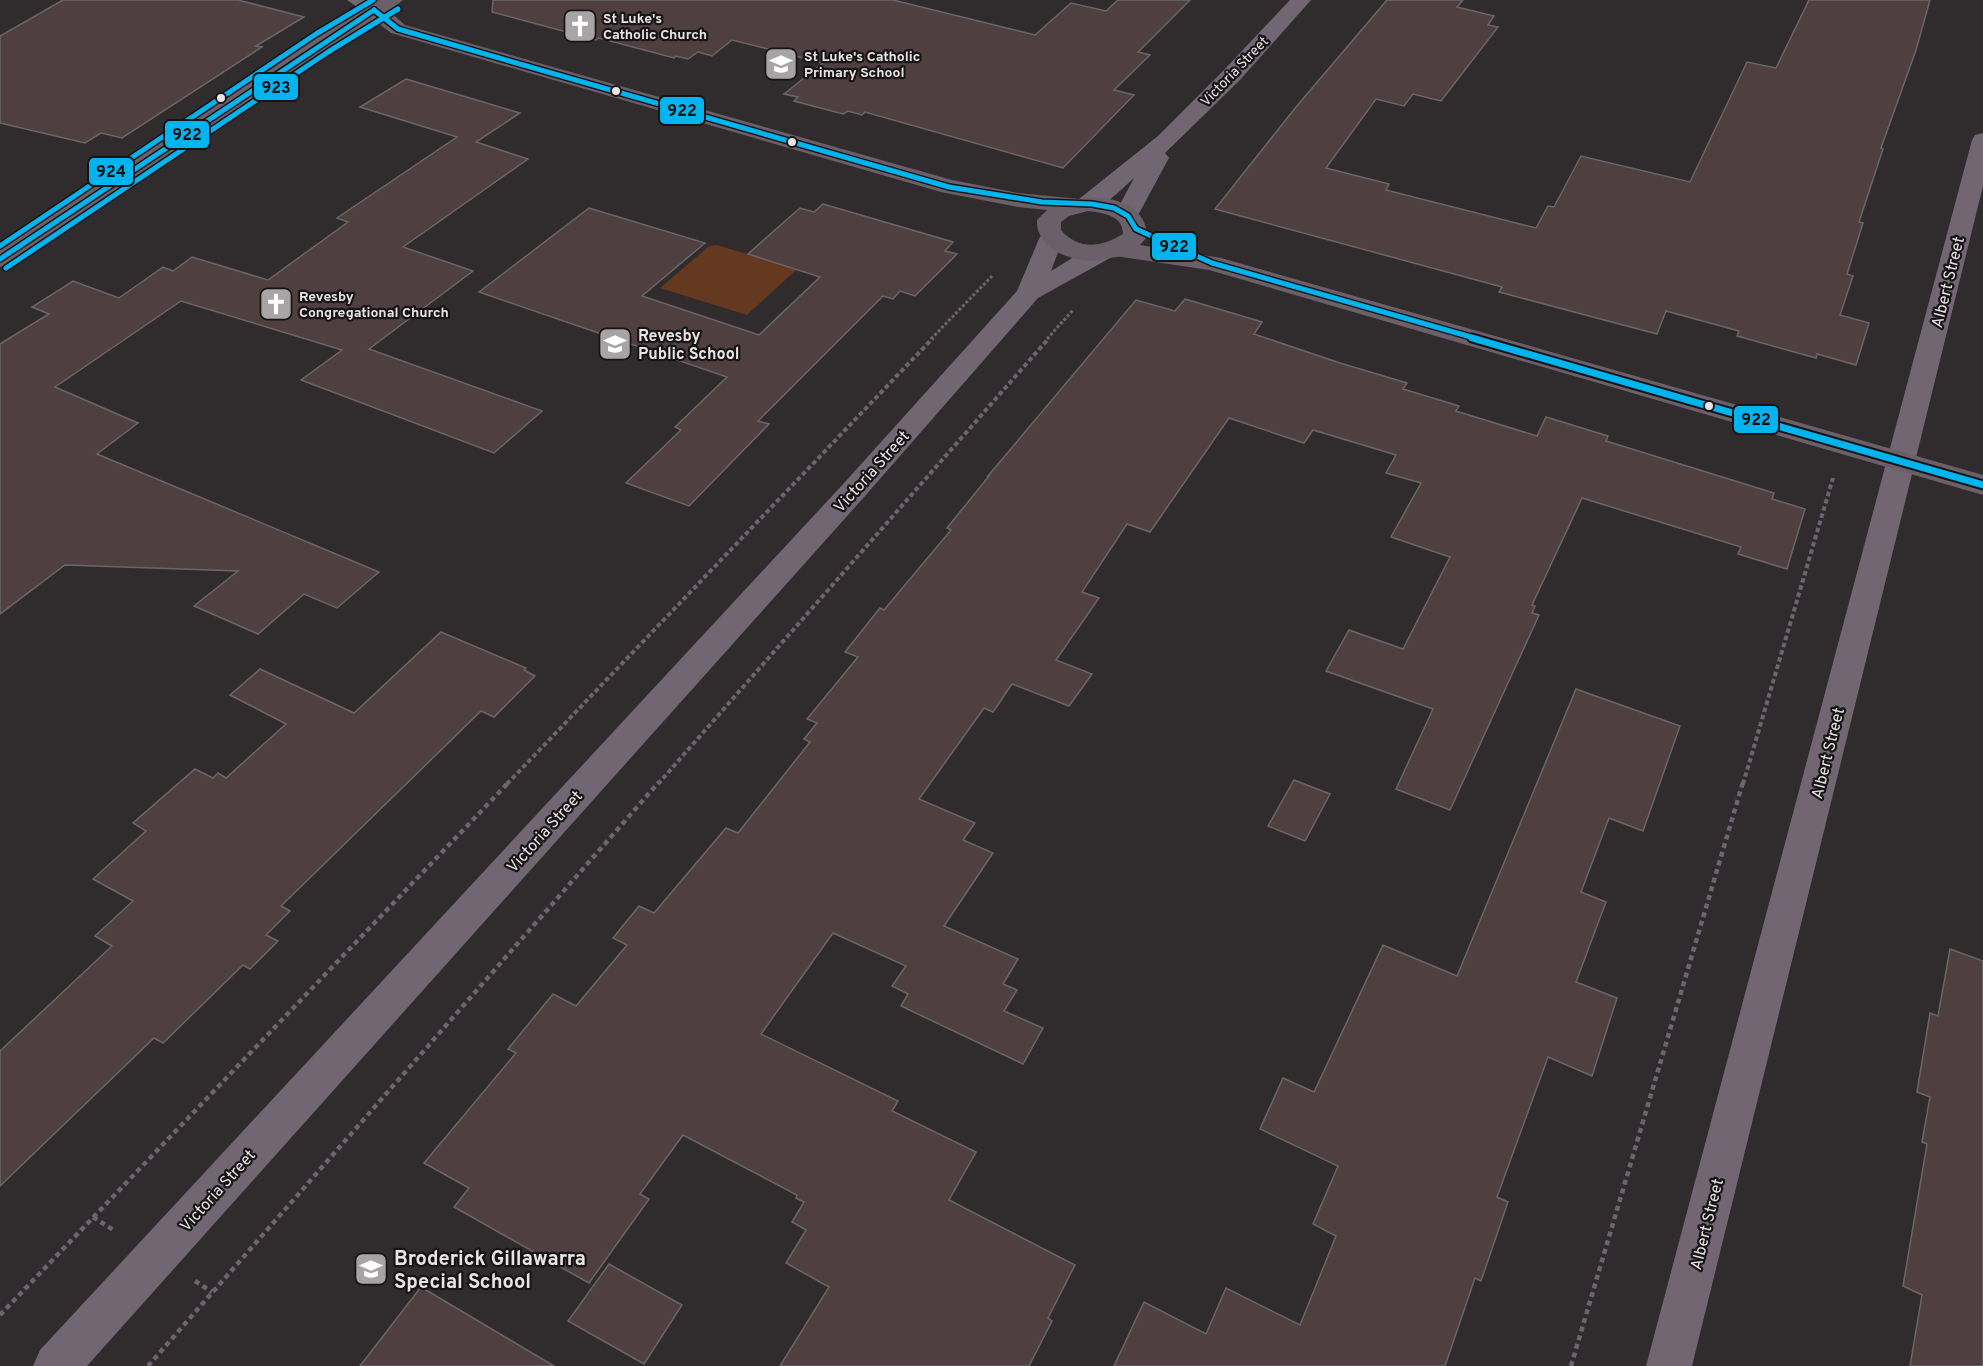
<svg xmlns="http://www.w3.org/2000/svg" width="1983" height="1366" font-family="Overpass,sans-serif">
<rect width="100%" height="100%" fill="#302c2e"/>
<path fill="#65391f" d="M717 245 797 269 747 315 660 288 709 246Z"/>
<g fill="#503f40" stroke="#6a6667" stroke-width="1.5">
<path d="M63 0H238L304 17 256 46 262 47 122 138 101 133 85 143 0 123V36Z"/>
<path d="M493 0H893L1035 35 1071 3 1106 11 1118 0H1190L1138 52 1150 55 1114 90 1134 95 1063 168 865 112 862 115 848 111 843 114 794 101 798 97 784 94 823 63 732 40 712 56 698 52 688 59 676 56 674 58 599 38 596 40 492 12Z"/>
<path d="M1387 0H1463L1457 7 1494 16 1488 25 1498 27 1441 101 1413 94 1404 106 1376 99 1326 168 1389 184 1386 190 1536 228 1548 206 1554 207 1581 156 1690 182 1747 62 1776 68 1809 0H1930L1916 50 1881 148 1883 149 1859 222 1863 223 1847 274 1853 276 1840 315 1869 323 1856 365 1817 354 1816 358 1737 336 1739 331 1666 311 1657 334 1499 292 1502 287 1215 209 1296 107Z"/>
<path d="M406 79 520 113 476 142 528 159 403 247 473 271 369 349 542 411 494 453 301 380 342 350 181 301 55 387 138 423 97 454 379 572 337 608 304 594 258 634 194 606 238 571 65 565 0 614V344L49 314 32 307 73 281 119 298 163 267 173 271 192 257 268 280 348 222 337 218 457 137 360 107Z"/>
<path d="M823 204 953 242 945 251 957 254 915 296 900 291 893 299 883 296 758 421 769 424 689 506 626 483 681 430 675 427 727 377 479 292 589 208 705 243 642 296 759 335 820 277 748 254 800 208 814 212Z"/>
<path d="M1185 299 1262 322 1254 334 1340 363 1407 383 1403 389 1459 406 1456 411 1537 436 1546 417 1608 436 1606 441 1774 493 1772 499 1805 509 1787 569 1738 554 1741 547 1582 498 1532 605 1535 606 1532 613 1539 615 1450 810 1396 789 1433 709 1326 671 1349 630 1403 649 1450 557 1391 537 1421 483 1386 473 1396 455 1313 430 1304 443 1229 418 1150 532 1127 524 1082 592 1099 598 1056 660 1092 674 1069 706 1012 684 993 712 984 708 919 799 975 823 963 840 993 853 944 926 1018 959 1003 984 1017 990 1004 1011 1043 1028 1023 1064 901 1006 908 994 892 986 906 966 833 933 761 1034 898 1101 892 1111 976 1152 949 1200 1075 1265 1048 1318 1052 1321 1029 1366H780L829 1287 786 1263 806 1230 792 1222 804 1202 796 1198 797 1195 683 1135 640 1194 649 1199 589 1283 454 1207 469 1188 424 1163 516 1053 508 1049 553 994 576 1006 627 945 613 938 639 906 654 913 726 828 738 833 810 742 804 739 817 723 807 719 858 657 845 652 880 608 884 610 951 530 947 528 989 476H988L1136 300 1175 311Z"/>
<path d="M441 632 526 668 524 670 535 676 494 717 481 711 281 906 290 911 266 935 278 941 250 969 243 965 163 1043 154 1038 0 1186V1051L112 946 95 936 133 901 93 879 146 831 133 823 195 769 213 778 218 773 226 778 286 724 230 695 260 669 354 713Z"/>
<path d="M1576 689 1680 726 1643 831 1609 818 1581 892 1606 902 1576 982 1617 998 1592 1076 1548 1057 1497 1197 1508 1202 1481 1281 1475 1278 1445 1366H1114L1144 1302 1206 1334 1226 1288 1300 1325 1336 1236 1313 1224 1338 1166 1260 1129 1283 1078 1314 1092 1383 945 1457 976Z"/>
<path d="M1294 780 1330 794 1305 841 1268 826Z"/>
<path d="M1950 949 1983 961V1366H1910L1922 1295 1903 1286 1927 1144 1922 1142 1930 1097 1917 1092 1930 1013 1938 1016Z"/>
<path d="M609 1264 682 1305 644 1364 568 1321Z"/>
<path d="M421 1287 554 1366H360Z"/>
</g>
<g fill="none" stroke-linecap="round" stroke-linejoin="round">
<g stroke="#6d656e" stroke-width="3" stroke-dasharray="3 2" stroke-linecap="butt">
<path d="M931 339 992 276"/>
<path d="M1047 339 1073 310"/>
</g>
<g stroke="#6d656e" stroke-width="4" stroke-dasharray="4.5 3" stroke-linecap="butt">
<path d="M507 784 933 338"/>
<path d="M658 784 1049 338"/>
<path d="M1743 784 1833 478"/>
</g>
<g stroke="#6d656e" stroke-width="4.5" stroke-dasharray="5 4" stroke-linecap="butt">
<path d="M93 1217 115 1231"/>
<path d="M195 1281 212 1292"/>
<path d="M0 1315 509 782"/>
<path d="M148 1366 659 782"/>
<path d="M1571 1366 1743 782"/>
</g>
<g fill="#716672" fill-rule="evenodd">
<path d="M1290 0H1311L1239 81 1165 153 1169 158 1136 219 1127 221 1118 219 1115 214 1134 178C1119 191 1100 214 1079 209L1076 204 1079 199 1158 136 1223 71Z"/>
<path d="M1983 133V186L1692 1366H1646L1972 140 1975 135Z"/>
<path d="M1051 232 1060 234 1063 239 1051 271C1069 261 1091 242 1112 247L1115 252 1112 257 1038 298 865 496 87 1366H33L40 1350 845 482 1017 291 1039 239 1042 234Z"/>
</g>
<path fill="#716672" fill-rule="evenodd" d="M347 0H372L384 10 381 14H367Z"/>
<path fill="#6b5f6a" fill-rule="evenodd" d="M379 0H403L389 11 405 25 952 180 1018 193 1079 199C1106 193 1148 204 1147 237L1140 245 1221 258 1983 475V495L1209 270C1180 266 1151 261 1122 257 1112 256 1103 261 1094 261 1069 261 1036 248 1037 220L1047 210 1018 207 941 192 391 33 374 20 329 47 9 264 0 267V248L315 39ZM1088 211C1103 213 1123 215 1123 234 1102 247 1079 251 1061 230V222L1069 216Z"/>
<defs>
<g id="bus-1-far1">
<path d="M374 10 398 29 949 187 1042 202 1092 204 1114 208 1128 216 1136 229 1212 263 1478 339"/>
<path d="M0 259 374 10"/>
</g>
<path id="bus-1" d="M1472 338 1983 485"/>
<path id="bus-2" d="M6 268 328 52 398 9"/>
<path id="bus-3" d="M0 246 316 34 373 0"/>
</defs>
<use href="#bus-1-far1" stroke="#171415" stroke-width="8"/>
<use href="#bus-1" stroke="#171415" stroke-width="11"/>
<use href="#bus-2" stroke="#171415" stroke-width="8"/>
<use href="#bus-3" stroke="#171415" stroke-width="8"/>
<use href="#bus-1-far1" stroke="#00b5ef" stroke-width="5"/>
<use href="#bus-1" stroke="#00b5ef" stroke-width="7"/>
<use href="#bus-2" stroke="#00b5ef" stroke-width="5"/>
<use href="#bus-3" stroke="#00b5ef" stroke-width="5"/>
</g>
<defs>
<symbol id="church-square" viewBox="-11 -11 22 22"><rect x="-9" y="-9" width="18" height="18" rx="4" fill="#a8a3a5" stroke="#171415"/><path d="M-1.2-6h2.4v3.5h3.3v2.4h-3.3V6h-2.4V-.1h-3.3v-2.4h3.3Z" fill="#fff"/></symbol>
<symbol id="school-square" viewBox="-11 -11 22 22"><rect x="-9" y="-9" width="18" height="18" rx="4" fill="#a8a3a5" stroke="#171415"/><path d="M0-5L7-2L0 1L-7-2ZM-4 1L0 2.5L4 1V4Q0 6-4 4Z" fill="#fff"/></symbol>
</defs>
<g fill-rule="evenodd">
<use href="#church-square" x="561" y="7" width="38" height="38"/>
<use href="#school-square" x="762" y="45" width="38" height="38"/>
<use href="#church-square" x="257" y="285" width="38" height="38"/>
<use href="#school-square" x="596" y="325" width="38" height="38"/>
<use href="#school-square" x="352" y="1250" width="38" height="38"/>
</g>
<g fill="#e9e3e5" stroke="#171415" stroke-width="2">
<circle cx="616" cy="91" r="5"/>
<circle cx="221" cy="98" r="5"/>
<circle cx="792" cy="142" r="5"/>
<circle cx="1709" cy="406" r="5"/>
</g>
<g text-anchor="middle" stroke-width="4.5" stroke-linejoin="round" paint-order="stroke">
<g font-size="14" font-weight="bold" fill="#e9e3e5" stroke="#171415" text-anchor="start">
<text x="603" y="23">St Luke's<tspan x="603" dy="16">Catholic Church</tspan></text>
<text x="804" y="61">St Luke's Catholic<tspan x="804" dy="16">Primary School</tspan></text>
<text x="299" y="301">Revesby<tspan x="299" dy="16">Congregational Church</tspan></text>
</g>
<g font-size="14" fill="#e9e3e5" stroke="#171415">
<text transform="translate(1234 71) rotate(-46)" y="5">Victoria Street</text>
</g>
<g font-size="16" fill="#e9e3e5" stroke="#171415">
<text transform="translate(1947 282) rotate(-76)" y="6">Albert Street</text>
<text transform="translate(871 471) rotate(-48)" y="6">Victoria Street</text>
<text transform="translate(1827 753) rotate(-76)" y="6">Albert Street</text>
<text transform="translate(544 831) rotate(-48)" y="6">Victoria Street</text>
<text transform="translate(217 1190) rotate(-48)" y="6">Victoria Street</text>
<text transform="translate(1706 1224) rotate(-76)" y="6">Albert Street</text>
</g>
<g font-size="16" font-weight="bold" fill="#e9e3e5" stroke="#171415" text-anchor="start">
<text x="638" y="341">Revesby<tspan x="638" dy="18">Public School</tspan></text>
</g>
<g font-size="20" font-weight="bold" fill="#e9e3e5" stroke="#171415" text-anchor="start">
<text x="394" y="1265">Broderick Gillawarra<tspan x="394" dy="23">Special School</tspan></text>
</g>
</g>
<g stroke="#171415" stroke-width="2">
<rect x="253" y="73" width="46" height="28" rx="6" fill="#00b5ef"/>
<rect x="659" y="96" width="46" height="29" rx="6" fill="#00b5ef"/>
<rect x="164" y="120" width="46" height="29" rx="6" fill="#00b5ef"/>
<rect x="88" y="157" width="46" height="29" rx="6" fill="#00b5ef"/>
<rect x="1151" y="232" width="46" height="29" rx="6" fill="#00b5ef"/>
<rect x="1733" y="405" width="46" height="29" rx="6" fill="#00b5ef"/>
</g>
<g font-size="16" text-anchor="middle" font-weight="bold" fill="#111">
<text x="276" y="93">923</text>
<text x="682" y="116">922</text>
<text x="187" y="140">922</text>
<text x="111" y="177">924</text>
<text x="1174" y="252">922</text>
<text x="1756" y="425">922</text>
</g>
</svg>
